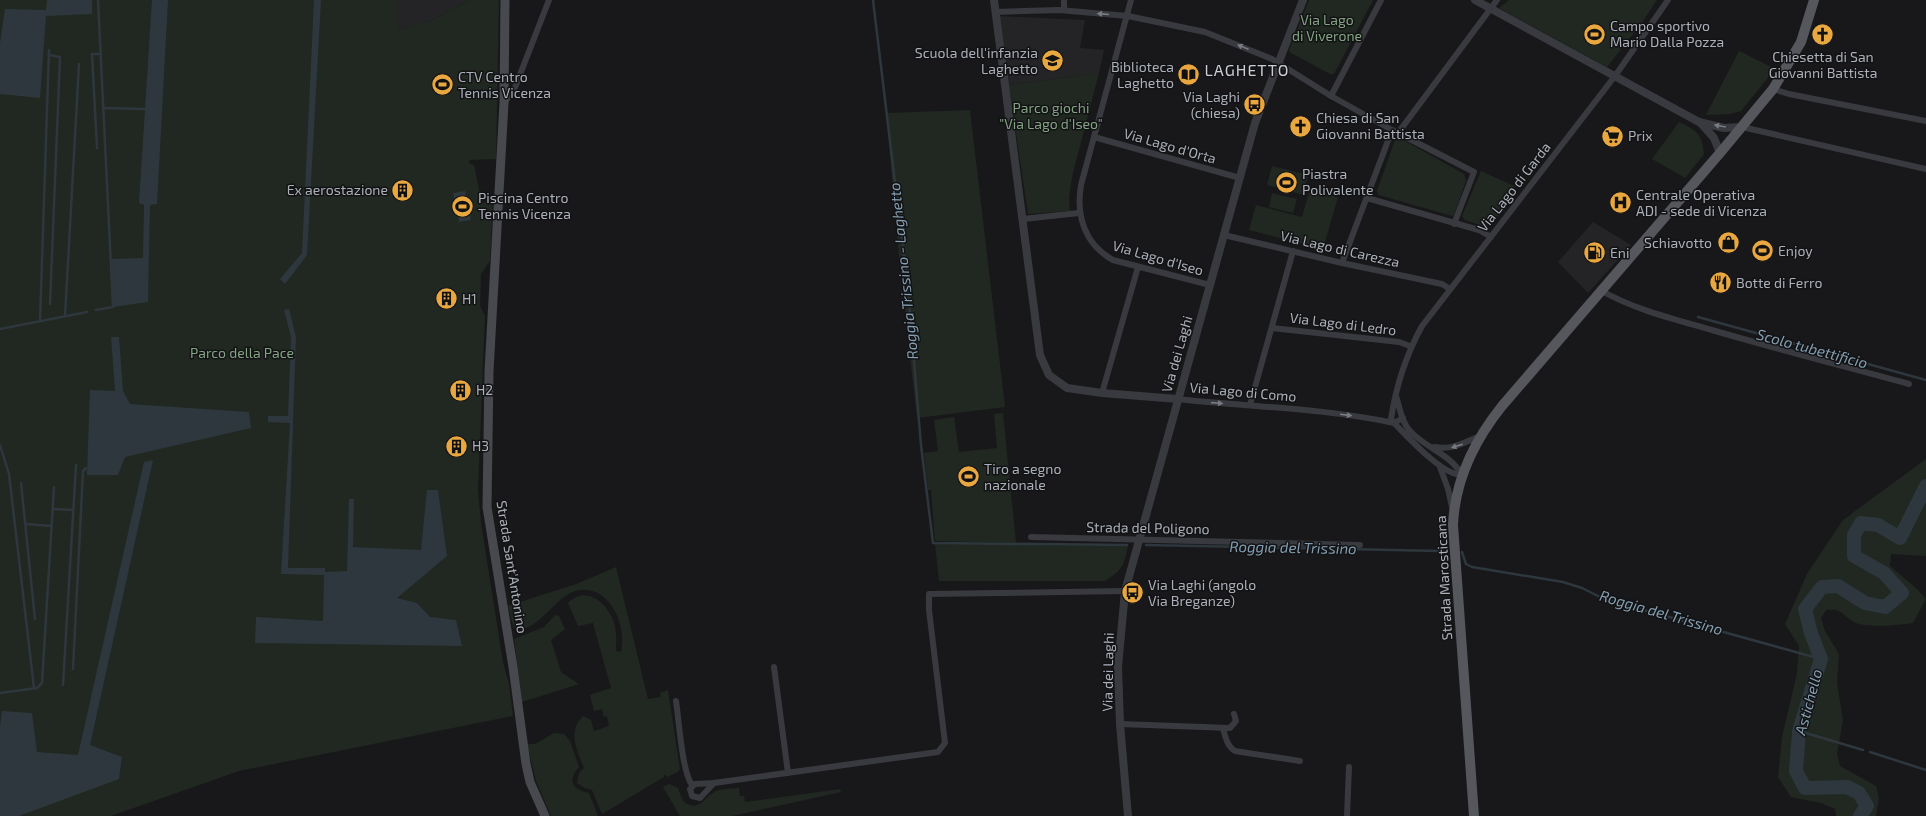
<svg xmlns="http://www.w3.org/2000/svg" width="1926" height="816" font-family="'Exo 2',sans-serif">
<rect width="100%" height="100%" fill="#18181a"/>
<g fill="#242427">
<path d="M398 0H470L430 21 398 30Z"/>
<path d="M999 16 1085 20 1080 48 1104 50 1099 73 1009 85Z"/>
<path d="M1593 222 1631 245 1588 293 1558 262Z"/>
</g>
<g fill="#202821">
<path d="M0 0H398V30L430 21 470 0H499L496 159 469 160 470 164 474 165 482 203 493 200 490 261 481 274 480 306 485 316 478 490 481 523 503 662 509 684 513 716 239 771 111 816H0Z"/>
<path d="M1309 0H1373L1334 74H1330L1291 53 1289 50Z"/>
<path d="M1509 0H1657L1641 24 1607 67 1499 8Z"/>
<path d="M1739 51 1775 69 1741 111 1730 114 1706 115Z"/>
<path d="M1099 73 1072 177 1069 197 1070 211 1028 214 1009 85Z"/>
<path d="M970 110 1005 407 917 418 901 278 886 113Z"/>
<path d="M1679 122C1697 131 1702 133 1704 154L1685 178 1652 159Z"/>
<path d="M1400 138 1464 174 1466 181 1454 215 1452 216 1379 195 1377 191 1395 140Z"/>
<path d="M1272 166 1308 175 1304 195 1267 185Z"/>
<path d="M1481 171 1514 186 1516 192 1492 223 1486 227 1465 220 1462 216Z"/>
<path d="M1310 189 1338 197 1323 249 1249 230 1256 205 1302 217Z"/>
<path d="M1272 193 1297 199 1293 213 1269 207Z"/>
<path d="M1003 413 1016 543 935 541 931 490H928L924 453 938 451 934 420 954 417 959 452 997 448 994 414Z"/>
<path d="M1926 459V556L1891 554 1890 566 1917 589 1926 599 1913 623C1900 625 1868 628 1856 623 1843 617 1844 608 1826 610L1821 618 1825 631 1839 654 1837 683 1843 720 1837 754 1840 766 1876 786 1879 798 1876 816H1836L1835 809 1821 803 1791 797 1778 777 1782 737 1797 673 1799 646 1785 624 1807 574 1843 520Z"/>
<path d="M935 544 1128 546C1124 565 1123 570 1105 581H939Z"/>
<path d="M616 567 648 699 661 697 660 693 668 690 680 769 678 772 667 777 664 774V777L602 814 592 790 585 788 577 783 579 773 584 768C577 750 567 732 583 716L591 720 594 731 609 726 607 716 604 717 602 709 594 711 590 695 611 688 593 623 578 626 568 603C586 585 608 603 614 623 617 632 616 642 616 651L621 652C624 636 621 619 611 605 606 598 600 593 592 591 559 581 546 630 516 630L513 627 508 606 579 583Z"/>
<path d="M555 615 559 616 565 629 551 640 561 672 579 684 522 702 514 639 544 627Z"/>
<path d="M554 733 564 734 570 741 579 767C567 780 572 790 589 793L598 816H551L536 781 527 744H535Z"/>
<path d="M669 784 678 788 683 801C700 814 703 797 716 791 723 788 732 789 739 788L740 796H744L745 802 840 789 841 792 732 816H680L663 787Z"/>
</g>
<g fill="#2e373d">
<path d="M47 0H92V14L46 16 40 98 0 94V43L5 9 46 10Z"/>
<path d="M152 0H168L157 204 150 205 148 302 113 307 111 259 143 258 144 205 139 203Z"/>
<path d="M314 0H321L307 255 285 284 280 279 302 253Z"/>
<path d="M465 191 471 220 459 222 453 193Z"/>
<path d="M289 309 296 337 288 568H325V572L347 571 349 499H354L353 547 421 550 427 490H438L447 556 397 598 417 603 430 617 456 620 462 646 255 643 256 617 323 621 324 575 281 574 290 423 268 422V416H288L291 337 284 310Z"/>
<path d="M111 337H119L123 391 130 404 249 412 251 428 125 457 118 475H87L90 390 115 391Z"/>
<path d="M153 460 90 745 122 757 119 779 19 816H0V726L2 711 32 713 37 752 78 755 144 462Z"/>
</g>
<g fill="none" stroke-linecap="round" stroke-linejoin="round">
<g stroke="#2e373d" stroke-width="2.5">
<path d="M873 0 908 290 921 445 933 543 1127 545"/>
<path d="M49 55 60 57 50 304"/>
<path d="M103 108 145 109"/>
<path d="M97 148 92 54H101"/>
<path d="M96 310 113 307 98 0"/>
<path d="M65 316 79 64"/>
<path d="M1698 317 1926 380"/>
<path d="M40 321 49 50"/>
<path d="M0 329 87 312"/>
<path d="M0 445 9 474 34 688"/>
<path d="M21 483 35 619"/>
<path d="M53 509 73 510"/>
<path d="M25 524 52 526"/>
<path d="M1146 545 1441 551"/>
<path d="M1462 552 1466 564 1472 567 1563 582 1582 588 1604 599 1821 659"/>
<path d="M73 669 83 471 86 468"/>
<path d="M63 685 76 465"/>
<path d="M0 693 37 688 42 683 54 487"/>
<path d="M1799 731 1863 750"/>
<path d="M1870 752 1926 770"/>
</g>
<path stroke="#2e373d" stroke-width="14" d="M1860 816 1867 806 1859 793 1847 787 1805 788 1796 771 1799 731 1821 659 1811 633 1805 609 1822 587 1838 586 1865 603 1885 607 1902 593 1884 573 1854 556V535L1861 523 1878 525 1900 538 1926 486"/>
<g stroke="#393a3f" stroke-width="6">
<path d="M1064 0V10"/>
<path d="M1131 0 1081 185C1076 215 1084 244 1113 260L1210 285"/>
<path d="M996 12 1059 10 1128 16 1205 32 1272 59 1331 96 1392 130 1474 172 1454 224"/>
<path d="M1773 89 1789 94 1926 121"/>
<path d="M1331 96 1381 0"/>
<path d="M504 103 514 90 549 0"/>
<path d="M1742 127 1926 169"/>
<path d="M1398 133 1497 0"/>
<path d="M1094 137 1240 178"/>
<path d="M1367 198 1479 230 1491 237"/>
<path d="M1023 219 1079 213"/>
<path d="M1224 235 1342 263 1442 284 1450 289"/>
<path d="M1342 263 1392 130"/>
<path d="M1600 290C1635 310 1674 319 1712 330 1777 349 1843 366 1909 384"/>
<path d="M1272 328 1399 342 1410 346"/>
<path d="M1102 393 1138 267"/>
<path d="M1396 396C1400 409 1402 424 1412 433 1428 449 1450 454 1462 475 1443 476 1408 437 1394 423L1391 419C1396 386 1406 355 1422 326L1615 76 1668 0"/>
<path d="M1178 399C1250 407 1323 408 1394 423L1403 418"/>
<path d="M1250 405 1293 251"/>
<path d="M1434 447C1452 450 1464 443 1480 436"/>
<path d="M1440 467 1448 489 1452 507"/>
<path d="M1031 537 1360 545"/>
<path d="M774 667 788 773"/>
<path d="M676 701C679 720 682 772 692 785"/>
<path d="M1120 724 1230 728 1236 721 1234 714"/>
<path d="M1223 728C1225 736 1227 746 1235 751L1300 761"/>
<path d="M714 783 700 798 692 796 690 789 695 784 714 783 938 752 945 743 929 610V594L1125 591"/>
<path d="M1347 816 1349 767"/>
</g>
<g stroke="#393a3f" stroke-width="8">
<path d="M994 0 1040 355 1049 375 1067 388 1102 393 1178 399"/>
<path d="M1475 0 1699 122 1724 128 1742 127"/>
<path d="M1700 122 1714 138 1720 153"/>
<path d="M1128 816 1120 724 1118 667 1125 591 1255 123 1303 0"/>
</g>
<path stroke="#47494e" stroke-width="9" d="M505 0 504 103 489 371 487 507 513 667 526 764 530 782 545 816"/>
<path stroke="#55575d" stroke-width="10" d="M1474 816 1453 525C1455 479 1474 441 1502 406L1720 153 1773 89 1801 42 1814 0"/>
</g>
<defs><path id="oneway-solid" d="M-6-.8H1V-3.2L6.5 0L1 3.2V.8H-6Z"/></defs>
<g fill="#787b82">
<use href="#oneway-solid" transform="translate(1103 14) rotate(-175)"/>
<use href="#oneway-solid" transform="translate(1243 47) rotate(-158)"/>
<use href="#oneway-solid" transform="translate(1720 126) rotate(-170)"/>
<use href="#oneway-solid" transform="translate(1217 403) rotate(4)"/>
<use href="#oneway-solid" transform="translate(1346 415) rotate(7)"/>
<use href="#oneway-solid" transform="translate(1457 446) rotate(162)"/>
</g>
<defs>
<symbol id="stadium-disc" viewBox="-11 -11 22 22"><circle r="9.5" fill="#e9a740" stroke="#131315"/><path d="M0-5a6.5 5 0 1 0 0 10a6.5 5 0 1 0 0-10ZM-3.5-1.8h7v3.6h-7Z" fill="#111"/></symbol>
<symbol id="church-disc" viewBox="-11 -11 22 22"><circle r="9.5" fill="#e9a740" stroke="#131315"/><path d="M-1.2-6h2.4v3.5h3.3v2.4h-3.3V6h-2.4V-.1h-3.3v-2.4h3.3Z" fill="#111"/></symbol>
<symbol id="school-disc" viewBox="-11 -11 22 22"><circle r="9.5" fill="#e9a740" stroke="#131315"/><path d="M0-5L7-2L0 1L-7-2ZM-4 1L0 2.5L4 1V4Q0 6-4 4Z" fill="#111"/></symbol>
<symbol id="library-disc" viewBox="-11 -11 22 22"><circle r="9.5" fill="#e9a740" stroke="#131315"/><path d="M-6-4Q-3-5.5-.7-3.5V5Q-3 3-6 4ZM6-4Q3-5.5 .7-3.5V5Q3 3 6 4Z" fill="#111"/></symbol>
<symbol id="bus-disc" viewBox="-11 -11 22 22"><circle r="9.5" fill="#e9a740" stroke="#131315"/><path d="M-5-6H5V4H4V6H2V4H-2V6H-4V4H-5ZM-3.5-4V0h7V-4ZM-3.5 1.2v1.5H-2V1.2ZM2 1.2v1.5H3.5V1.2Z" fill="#111"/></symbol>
<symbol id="supermarket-disc" viewBox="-11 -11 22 22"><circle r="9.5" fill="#e9a740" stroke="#131315"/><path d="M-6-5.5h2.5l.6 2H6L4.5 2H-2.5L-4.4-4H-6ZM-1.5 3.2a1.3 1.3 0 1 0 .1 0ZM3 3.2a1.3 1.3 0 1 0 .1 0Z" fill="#111"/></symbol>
<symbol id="building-disc" viewBox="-11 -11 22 22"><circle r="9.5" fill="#e9a740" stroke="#131315"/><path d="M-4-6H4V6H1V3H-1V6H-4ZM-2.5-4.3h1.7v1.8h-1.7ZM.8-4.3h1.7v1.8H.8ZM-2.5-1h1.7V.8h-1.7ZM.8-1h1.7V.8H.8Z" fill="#111"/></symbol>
<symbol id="hospital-disc" viewBox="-11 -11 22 22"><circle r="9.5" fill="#e9a740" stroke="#131315"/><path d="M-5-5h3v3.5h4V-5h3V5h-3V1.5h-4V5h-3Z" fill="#111"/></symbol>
<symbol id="shop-disc" viewBox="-11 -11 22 22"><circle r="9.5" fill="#e9a740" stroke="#131315"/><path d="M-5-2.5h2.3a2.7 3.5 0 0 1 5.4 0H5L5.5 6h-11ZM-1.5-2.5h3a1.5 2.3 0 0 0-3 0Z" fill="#111"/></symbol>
<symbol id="fuel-disc" viewBox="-11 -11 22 22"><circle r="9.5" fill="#e9a740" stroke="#131315"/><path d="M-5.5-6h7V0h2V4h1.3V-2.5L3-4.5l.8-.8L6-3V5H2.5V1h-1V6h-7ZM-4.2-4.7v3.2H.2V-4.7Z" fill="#111"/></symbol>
<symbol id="restaurant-disc" viewBox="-11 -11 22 22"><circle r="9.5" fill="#e9a740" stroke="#131315"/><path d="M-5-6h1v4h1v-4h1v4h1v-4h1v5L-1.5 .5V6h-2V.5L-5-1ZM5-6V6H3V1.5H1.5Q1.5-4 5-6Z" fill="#111"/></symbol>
</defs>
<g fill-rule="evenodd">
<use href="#stadium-disc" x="1582" y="22" width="25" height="25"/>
<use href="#church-disc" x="1810" y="22" width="25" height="25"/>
<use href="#school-disc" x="1040" y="48" width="25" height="25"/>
<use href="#library-disc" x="1176" y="62" width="25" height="25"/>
<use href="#stadium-disc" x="430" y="72" width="25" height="25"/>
<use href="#bus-disc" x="1242" y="92" width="25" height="25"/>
<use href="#church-disc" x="1288" y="114" width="25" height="25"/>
<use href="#supermarket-disc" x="1600" y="124" width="25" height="25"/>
<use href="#stadium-disc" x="1274" y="170" width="25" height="25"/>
<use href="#building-disc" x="390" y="178" width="25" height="25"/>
<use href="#hospital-disc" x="1608" y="190" width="25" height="25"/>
<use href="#stadium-disc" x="450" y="194" width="25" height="25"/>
<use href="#shop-disc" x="1716" y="230" width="25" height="25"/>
<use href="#stadium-disc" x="1750" y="238" width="25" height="25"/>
<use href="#fuel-disc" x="1582" y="240" width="25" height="25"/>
<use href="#restaurant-disc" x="1708" y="270" width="25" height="25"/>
<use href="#building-disc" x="434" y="286" width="25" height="25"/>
<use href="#building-disc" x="448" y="378" width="25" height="25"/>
<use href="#building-disc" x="444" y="434" width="25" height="25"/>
<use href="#stadium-disc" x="956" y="464" width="25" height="25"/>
<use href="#bus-disc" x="1120" y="580" width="25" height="25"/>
</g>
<g text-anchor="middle" stroke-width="3" stroke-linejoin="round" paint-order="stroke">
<g font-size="14" fill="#83a383" stroke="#131315">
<text x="1327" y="25">Via Lago<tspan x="1327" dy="16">di Viverone</tspan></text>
<text x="1051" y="113">Parco giochi<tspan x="1051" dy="16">"Via Lago d'Iseo"</tspan></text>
<text x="242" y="358">Parco della Pace</text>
</g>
<g font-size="14" fill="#abb0b9" stroke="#131315" text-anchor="start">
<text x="1610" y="31">Campo sportivo<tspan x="1610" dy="16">Mario Dalla Pozza</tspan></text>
<text x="1038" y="58" text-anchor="end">Scuola dell'infanzia<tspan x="1038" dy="16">Laghetto</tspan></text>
<text x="1823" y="62" text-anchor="middle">Chiesetta di San<tspan x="1823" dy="16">Giovanni Battista</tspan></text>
<text x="1174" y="72" text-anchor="end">Biblioteca<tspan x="1174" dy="16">Laghetto</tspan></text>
<text x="458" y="82">CTV Centro<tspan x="458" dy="16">Tennis Vicenza</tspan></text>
<text x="1240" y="102" text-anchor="end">Via Laghi<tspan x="1240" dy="16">(chiesa)</tspan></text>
<text x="1316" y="123">Chiesa di San<tspan x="1316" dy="16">Giovanni Battista</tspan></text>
<text x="1628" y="141">Prix</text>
<text x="1302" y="179">Piastra<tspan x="1302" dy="16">Polivalente</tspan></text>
<text x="388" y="195" text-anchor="end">Ex aerostazione</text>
<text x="1636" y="200">Centrale Operativa<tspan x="1636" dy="16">ADI - sede di Vicenza</tspan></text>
<text x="478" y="203">Piscina Centro<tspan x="478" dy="16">Tennis Vicenza</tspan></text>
<text x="1712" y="248" text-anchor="end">Schiavotto</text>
<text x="1778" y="256">Enjoy</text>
<text x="1610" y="258">Eni</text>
<text x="1736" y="288">Botte di Ferro</text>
<text x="462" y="304">H1</text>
<text x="476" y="395">H2</text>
<text x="472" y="451">H3</text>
<text x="984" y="474">Tiro a segno<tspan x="984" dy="16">nazionale</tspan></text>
<text x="1148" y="590">Via Laghi (angolo<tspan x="1148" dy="16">Via Breganze)</tspan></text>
</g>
<g font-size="14" fill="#abb0b9" stroke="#131315">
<text transform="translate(1170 146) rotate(16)" y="5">Via Lago d'Orta</text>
<text transform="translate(1514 187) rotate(-52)" y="5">Via Lago di Garda</text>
<text transform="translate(1340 249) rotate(13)" y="5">Via Lago di Carezza</text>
<text transform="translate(1158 258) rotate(16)" y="5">Via Lago d'Iseo</text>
<text transform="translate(1343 324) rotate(7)" y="5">Via Lago di Ledro</text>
<text transform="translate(1177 354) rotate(-74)" y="5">Via dei Laghi</text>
<text transform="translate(1243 392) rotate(5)" y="5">Via Lago di Como</text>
<text transform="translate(1148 528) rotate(1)" y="5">Strada del Poligono</text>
<text transform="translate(512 567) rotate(81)" y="5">Strada Sant'Antonino</text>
<text transform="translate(1444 578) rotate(-93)" y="5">Strada Marosticana</text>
<text transform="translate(1108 672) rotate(-89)" y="5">Via dei Laghi</text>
</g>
<g font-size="15" font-style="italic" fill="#849fb2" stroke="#131315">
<text transform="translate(904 271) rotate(-96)" y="5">Roggia Trissino - Laghetto</text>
<text transform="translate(1812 349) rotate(15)" y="5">Scolo tubettificio</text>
<text transform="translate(1293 548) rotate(1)" y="5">Roggia del Trissino</text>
<text transform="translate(1661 613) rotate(16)" y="5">Roggia del Trissino</text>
<text transform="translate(1809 702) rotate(-75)" y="5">Astichello</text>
</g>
<g font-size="16" letter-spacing="1" fill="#cbcfd5" stroke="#131315">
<text x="1247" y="76">LAGHETTO</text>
</g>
</g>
</svg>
